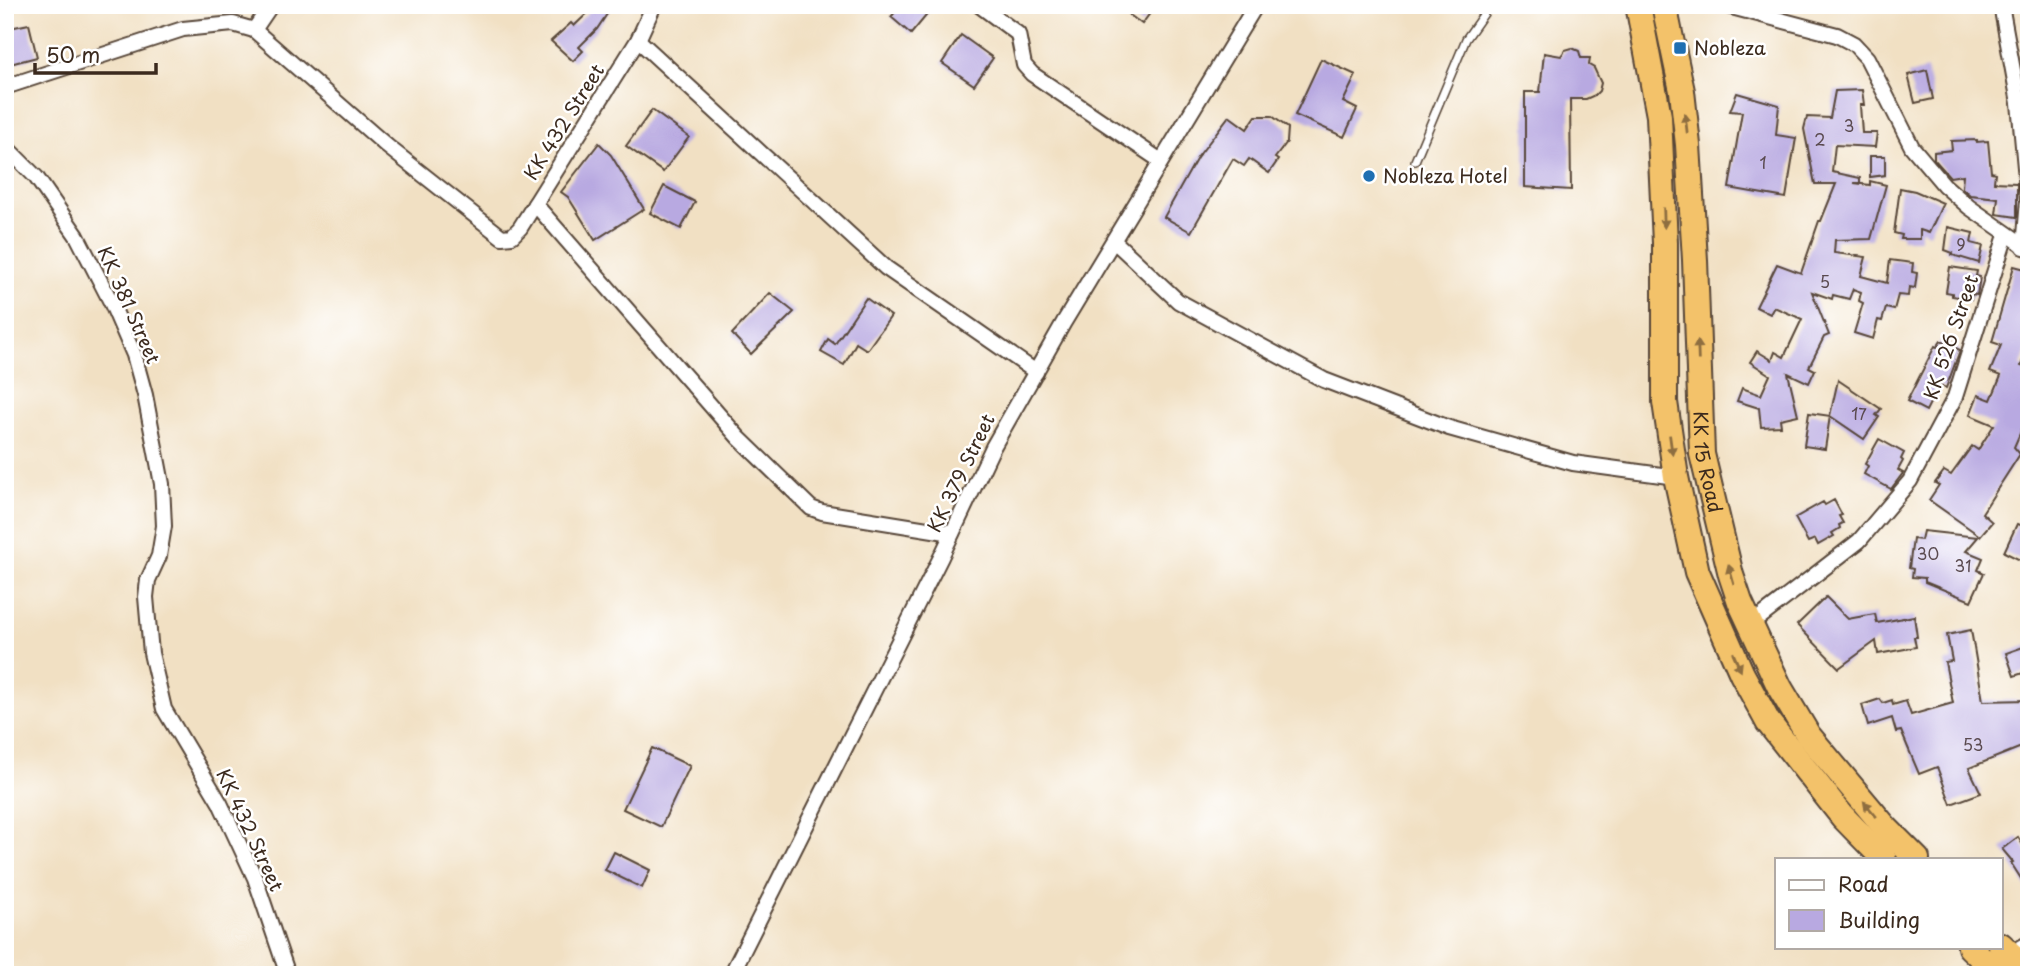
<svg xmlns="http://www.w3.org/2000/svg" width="2034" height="980" font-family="'Playpen Sans',sans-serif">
<rect width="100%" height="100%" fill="#fff"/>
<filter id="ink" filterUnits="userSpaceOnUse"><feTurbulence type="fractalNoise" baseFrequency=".0143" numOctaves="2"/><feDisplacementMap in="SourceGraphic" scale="14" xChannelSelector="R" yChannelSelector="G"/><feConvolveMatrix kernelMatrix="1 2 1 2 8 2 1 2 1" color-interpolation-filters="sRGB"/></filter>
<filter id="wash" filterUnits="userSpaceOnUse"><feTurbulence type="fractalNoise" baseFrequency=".00686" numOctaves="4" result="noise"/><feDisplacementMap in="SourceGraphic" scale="28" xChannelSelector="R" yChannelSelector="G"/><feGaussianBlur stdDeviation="1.57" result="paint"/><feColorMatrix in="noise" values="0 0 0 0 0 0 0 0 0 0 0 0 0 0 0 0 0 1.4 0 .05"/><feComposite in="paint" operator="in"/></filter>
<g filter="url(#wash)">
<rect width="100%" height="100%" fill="#f1e0c3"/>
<g id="blocks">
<g fill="#b8a9e1">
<path d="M596 5H613L597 29 579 47 583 51 573 61 551 41 571 23 574 26Z"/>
<path d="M901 5H935L911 34 891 17Z"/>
<path d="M1116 5H1156L1142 24Z"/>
<path d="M29 24 37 57 10 64 5 43V29Z"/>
<path d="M961 35 993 58 974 85 942 63Z"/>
<path d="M1572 48 1579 51 1581 58H1590L1589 65 1594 68 1601 83 1599 91 1595 95 1586 99H1570L1571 190 1525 187V92H1540L1544 53 1561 56 1565 50Z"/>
<path d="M1321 59 1356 75 1343 102 1357 109 1344 137 1295 115Z"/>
<path d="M1927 70 1933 99 1915 103 1908 75Z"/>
<path d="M1862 90 1864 105H1860L1862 133H1877L1875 147 1835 145 1832 172 1860 178V183H1854L1870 185V181L1886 185 1871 239 1835 240 1834 253 1866 257 1861 276 1887 283 1890 260 1913 263 1912 272 1917 273 1915 288 1909 287 1908 296 1898 295 1894 310 1886 308 1882 321 1878 320 1873 339 1854 333 1863 303 1859 301 1861 292 1853 289 1849 299 1833 295 1832 299 1812 292 1829 335 1824 337 1809 367 1815 370 1809 383 1788 373 1798 415 1780 419 1781 426 1761 427 1759 408 1737 401 1742 388 1761 395 1770 375 1750 362 1757 351 1772 360 1775 352 1784 357 1802 319 1774 307 1770 314 1756 307 1777 264 1801 273 1819 221H1821L1836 184H1815L1804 129 1807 117 1830 118 1835 91Z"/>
<path d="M1737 93 1779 105 1776 135 1796 138 1786 198 1729 188 1742 112 1730 111Z"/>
<path d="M652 110 689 137 663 172 626 146Z"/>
<path d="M1229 116 1247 129 1256 116H1272L1288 128 1287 142 1275 158 1278 160 1269 173 1249 159 1244 166 1233 159 1191 232 1164 217 1197 158Z"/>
<path d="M1977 140V142L1988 141 1991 172 1995 173 1994 182 2017 183V217L1996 214 1998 198 1970 195 1962 188 1963 175 1950 177 1934 159V152L1952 150 1951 141Z"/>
<path d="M599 143 611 155 644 209 595 240 568 197 561 192Z"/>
<path d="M1870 156H1885V175L1870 177Z"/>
<path d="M664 186 695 202 681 229 650 213Z"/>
<path d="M1900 188 1915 191 1943 203 1929 233 1920 230V239H1901L1902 235 1894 233Z"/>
<path d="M1948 227 1973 233 1971 243 1983 246 1979 263 1952 255 1953 253 1945 250Z"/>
<path d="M2014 266 2029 270V342L2021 366 2029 369V413L2014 447 2020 454 1982 513 1992 522 1980 536 1929 500 1939 485 1935 483 1944 471 1951 475 1972 446 1978 450 1994 425 1970 415 1978 395 1991 400 2001 376 1990 372 2001 345 1992 342Z"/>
<path d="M1950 267 1977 271 1976 276 1980 277 1977 295 1972 294 1971 299 1952 296V293L1946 292Z"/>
<path d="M770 293 794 312 751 354 732 334Z"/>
<path d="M866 298 891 316 867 350 856 343 844 365 821 352 828 339 835 344Z"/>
<path d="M1941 341 1960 350 1946 388 1939 385 1926 411 1907 401 1935 346 1937 347Z"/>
<path d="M1838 380 1881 409 1876 415 1879 417 1864 439 1830 416 1825 449 1804 446 1809 413 1830 416Z"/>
<path d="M1879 439 1904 453 1901 459 1903 461 1898 470 1903 473 1891 489 1864 474 1868 466 1865 464Z"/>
<path d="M1834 500 1842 515 1839 516 1843 523 1839 525 1840 528 1832 533 1834 536 1818 545 1815 539 1808 542 1795 518 1823 502 1825 505Z"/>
<path d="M2017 524 2029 527V548L2022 561 2004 552Z"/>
<path d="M1923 531 1978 537 1966 551 1983 558 1978 570 1984 573 1971 601 1925 582V578L1912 577 1913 569 1909 568 1913 539 1921 540Z"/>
<path d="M1826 597 1848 619 1875 614 1877 623 1914 616 1917 637H1914L1916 647 1878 654 1876 641 1839 668 1797 625Z"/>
<path d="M1971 630 1983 701 2029 700V744L1969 768 1981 793 1951 804 1937 767 1919 774 1901 731 1896 732 1892 718 1868 726 1862 705 1880 699 1883 703 1892 700 1893 705 1906 701 1911 715 1953 703 1945 662 1952 661 1947 635Z"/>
<path d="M2029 645V671L2014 676 2006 653Z"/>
<path d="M652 748 690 766 661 827 623 809Z"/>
<path d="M2018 837 2029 855V891L2011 863 2013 862 2002 849Z"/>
<path d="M614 852 650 870 642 888 605 870Z"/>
</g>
</g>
</g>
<g filter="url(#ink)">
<use href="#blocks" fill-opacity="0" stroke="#564537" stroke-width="2"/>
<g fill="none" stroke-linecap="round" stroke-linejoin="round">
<defs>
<path id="lane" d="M1415 161 1466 39 1490 5"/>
<g id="street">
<path d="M979 5 1018 34 1024 65 1032 74 1161 161"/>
<path d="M1724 5 1837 35 1854 44 1867 58 1912 147 1944 185 1969 207 2029 249"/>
<path d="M2001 5 2019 103 2028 200 2024 247"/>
<path d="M254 30 388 147 502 237 512 236 520 228 638 40 654 5"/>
<path d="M638 40 886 268 1036 372"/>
<path d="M5 87 183 29 233 24 254 30 271 5"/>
<path d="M5 146 36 177 77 236 111 302 134 355 145 395 162 484 164 526 159 556 148 580 146 597 151 653 164 709 220 803 255 878 288 975"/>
<path d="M535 204 739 438 811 508 822 512 952 533"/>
<path d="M1114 241 1178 301 1324 380 1449 428 1573 463 1676 477"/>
<path d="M1750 625 1859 541 1910 481 1955 397 2006 235"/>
<path d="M2010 954 2029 943"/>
<path d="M731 975 941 557 993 447 1064 322 1256 5"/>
</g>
<g id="highway">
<path d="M1638 5 1659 116 1665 243V402L1676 477 1697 572 1742 674 1768 722 1843 817 1884 859"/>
<path id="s1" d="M1664 5 1682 91 1688 145 1695 260 1702 454 1731 575 1740 602 1780 688 1808 735 1885 827 1917 859"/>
<path d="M2001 945 2029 972"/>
<path d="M1970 947 1999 975"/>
</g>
</defs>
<use href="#lane" stroke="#564537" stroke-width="10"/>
<use href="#street" stroke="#564537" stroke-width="18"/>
<use href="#highway" stroke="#564537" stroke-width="28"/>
<use href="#lane" stroke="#fff" stroke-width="7"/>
<use href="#street" stroke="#fff" stroke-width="14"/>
<use href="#highway" stroke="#f3c26a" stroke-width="24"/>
</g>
<defs><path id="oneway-solid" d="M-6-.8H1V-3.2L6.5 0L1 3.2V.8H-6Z" transform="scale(1.75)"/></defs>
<g fill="#8e6e40">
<use href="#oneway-solid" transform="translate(1686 123) rotate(-97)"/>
<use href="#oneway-solid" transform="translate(1664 218) rotate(88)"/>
<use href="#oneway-solid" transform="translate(1698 350) rotate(-92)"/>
<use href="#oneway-solid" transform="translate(1671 445) rotate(82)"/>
<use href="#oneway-solid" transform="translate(1731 574) rotate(-106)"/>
<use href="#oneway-solid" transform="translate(1737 662) rotate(66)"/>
<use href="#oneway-solid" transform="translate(1870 809) rotate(-130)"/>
</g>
</g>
<g fill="#1f6fb2" stroke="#fff" stroke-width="2.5">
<rect x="1673" y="41" width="14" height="14" rx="3.5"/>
<circle cx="1369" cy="176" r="7"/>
</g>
<g text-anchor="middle" stroke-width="5" stroke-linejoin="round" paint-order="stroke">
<g font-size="16" fill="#5a4a4f">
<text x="1849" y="132">3</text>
<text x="1820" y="146">2</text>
<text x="1763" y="169">1</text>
<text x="1961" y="251">9</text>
<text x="1825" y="288">5</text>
<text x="1859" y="420">17</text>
<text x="1928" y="560">30</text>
<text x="1963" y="572">31</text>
<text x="1973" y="751">53</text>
</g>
<g font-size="19" fill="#3b2a1e" stroke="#fff" text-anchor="start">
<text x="1694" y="55">Nobleza</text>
<text x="1383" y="183">Nobleza Hotel</text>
</g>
<g font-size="19" fill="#3b2a1e" stroke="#fff">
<text transform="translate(564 122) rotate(-58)" y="7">KK 432 Street</text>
<text transform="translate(129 305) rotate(66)" y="7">KK 381 Street</text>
<text transform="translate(1951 337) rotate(-71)" y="7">KK 526 Street</text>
<text dy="7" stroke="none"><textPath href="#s1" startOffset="460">KK 15 Road</textPath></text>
<text transform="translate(961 473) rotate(-64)" y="7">KK 379 Street</text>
<text transform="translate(250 830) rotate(65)" y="7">KK 432 Street</text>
</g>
</g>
<rect width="2034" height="980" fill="none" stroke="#fff" stroke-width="28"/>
<rect x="1775" y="858" width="228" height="91" fill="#ffffff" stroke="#b1aaa5" stroke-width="2"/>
<rect x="1789" y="880" width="35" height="10" fill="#ffffff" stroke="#b1aaa5" stroke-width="2"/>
<text x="1838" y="892" font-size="21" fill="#3b2a1e">Road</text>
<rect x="1789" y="910" width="35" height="21" fill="#b8a9e1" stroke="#b1aaa5" stroke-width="2"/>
<text x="1838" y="928" font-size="21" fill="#3b2a1e">Building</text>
<path d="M35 63v10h121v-10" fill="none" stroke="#3b2a1e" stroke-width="3.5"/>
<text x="46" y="63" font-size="21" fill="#3b2a1e" stroke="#ffffff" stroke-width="5" paint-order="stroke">50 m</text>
</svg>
